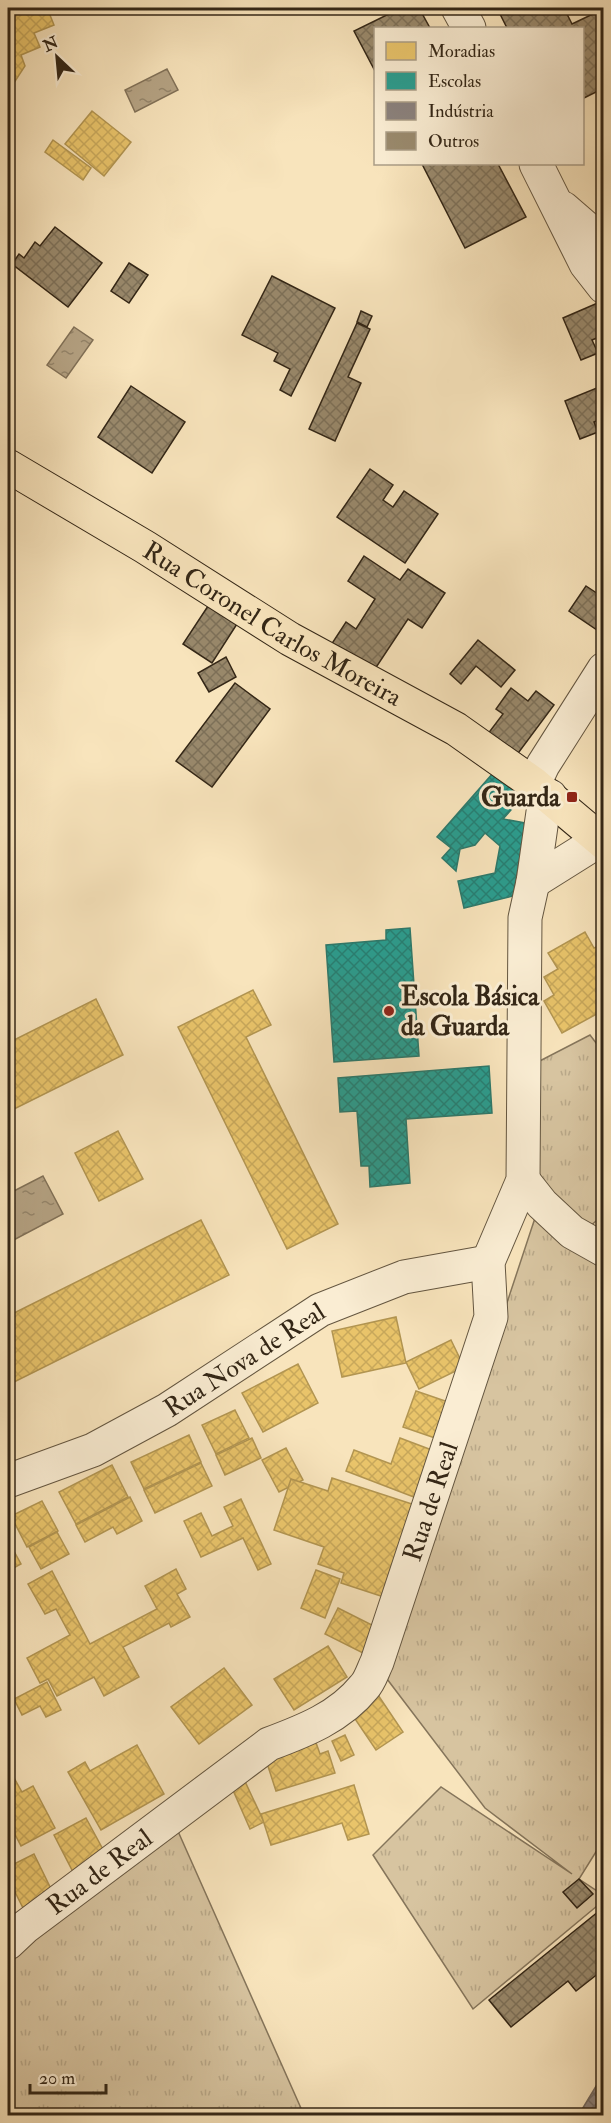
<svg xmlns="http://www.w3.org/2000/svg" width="611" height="2123" font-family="'IM FELL Double Pica',serif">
<defs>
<pattern id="grass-tufts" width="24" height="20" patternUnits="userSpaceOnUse" patternTransform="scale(1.5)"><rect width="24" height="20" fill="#d7c4a0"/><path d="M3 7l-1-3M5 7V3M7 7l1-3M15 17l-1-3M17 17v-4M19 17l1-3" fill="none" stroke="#b9a889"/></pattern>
<pattern id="water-ripples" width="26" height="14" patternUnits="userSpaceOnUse" patternTransform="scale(1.5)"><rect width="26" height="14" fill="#b5a384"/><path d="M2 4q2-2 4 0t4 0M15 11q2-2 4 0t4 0" fill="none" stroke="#94856b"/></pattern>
<pattern id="homes-cross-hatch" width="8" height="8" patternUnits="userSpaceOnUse" patternTransform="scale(1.5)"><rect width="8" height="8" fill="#e9c46a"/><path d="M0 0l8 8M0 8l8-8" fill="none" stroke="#c8a85b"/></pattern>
<pattern id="schools-cross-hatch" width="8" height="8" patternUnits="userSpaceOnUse" patternTransform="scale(1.5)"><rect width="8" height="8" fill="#2a9d8f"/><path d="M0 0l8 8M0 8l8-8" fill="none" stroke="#258074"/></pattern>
<pattern id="industry-cross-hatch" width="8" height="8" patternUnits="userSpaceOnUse" patternTransform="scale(1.5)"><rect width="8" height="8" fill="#8a817c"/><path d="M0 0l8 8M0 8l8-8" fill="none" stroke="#716965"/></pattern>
<pattern id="building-cross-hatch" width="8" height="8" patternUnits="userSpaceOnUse" patternTransform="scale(1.5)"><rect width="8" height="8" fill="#99896c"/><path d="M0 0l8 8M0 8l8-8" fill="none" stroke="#7d7058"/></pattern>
</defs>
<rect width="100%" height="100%" fill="#f8e4bc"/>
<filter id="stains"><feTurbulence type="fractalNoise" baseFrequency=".00333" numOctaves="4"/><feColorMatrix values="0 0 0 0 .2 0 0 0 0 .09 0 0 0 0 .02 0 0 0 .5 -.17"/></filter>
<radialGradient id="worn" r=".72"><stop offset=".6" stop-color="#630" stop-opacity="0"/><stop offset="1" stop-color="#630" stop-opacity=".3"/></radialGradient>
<g fill="url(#grass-tufts)" stroke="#85755b" stroke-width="1.5">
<path d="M590 1035 603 1052V1215L573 1241 603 1261 604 1839 579 1879 603 1895V1901L473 2009 373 1855 441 1787 572 1874 485 1808 384 1675 535 1218 530 1066Z"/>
<path d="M177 1829 304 2115 8 2116V1953Z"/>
</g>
<g fill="url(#water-ripples)" stroke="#817158" stroke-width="1.5">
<path d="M167 69 178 90 135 112 125 90Z"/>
<path d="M74 327 93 340 66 378 47 365Z"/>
<path d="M43 1176 63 1214 8 1243V1194Z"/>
</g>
<g fill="url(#homes-cross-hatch)" stroke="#b29551" stroke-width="1.5">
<path d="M8 8H54L48 10 54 25 34 33 40 47 21 55 25 66 8 92Z"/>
<path d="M92 111 131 142 104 176 65 144Z"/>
<path d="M53 140 91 168 83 180 45 152Z"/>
<path d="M585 932 594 948 601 945 604 949V1010L562 1033 544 1001 554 995 544 977 558 969 548 953Z"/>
<path d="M253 990 271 1025 246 1037 338 1224 287 1249 178 1027Z"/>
<path d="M96 999 123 1055 8 1112V1043Z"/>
<path d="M118 1131 143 1179 99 1201 75 1153Z"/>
<path d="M201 1220 229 1275 8 1385V1316Z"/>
<path d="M396 1317 406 1363 342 1377 332 1331Z"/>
<path d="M451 1340 464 1367 419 1389 406 1362Z"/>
<path d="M298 1364 318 1403 263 1432 242 1393Z"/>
<path d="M416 1391 451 1403 438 1439 403 1427Z"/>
<path d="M235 1410 249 1438 216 1454 202 1425Z"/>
<path d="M189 1435 201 1462 144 1489 131 1462Z"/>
<path d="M252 1438 261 1458 225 1475 216 1455Z"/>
<path d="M400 1438 437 1452 419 1499 346 1471 354 1450 391 1464Z"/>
<path d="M286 1448 303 1480 279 1492 262 1460Z"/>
<path d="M201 1463 212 1486 155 1513 144 1490Z"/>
<path d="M112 1465 128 1497 76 1524 59 1492Z"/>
<path d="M332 1478 418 1506 387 1598 341 1583 344 1573 318 1564 324 1547 274 1530 291 1479 328 1491Z"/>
<path d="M130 1497 142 1521 117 1534 113 1527 85 1542 76 1525Z"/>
<path d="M241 1499 271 1564 258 1570 243 1538 201 1557 184 1521 201 1513 212 1536 233 1526 224 1507Z"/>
<path d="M42 1501 58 1531 27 1547 11 1516Z"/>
<path d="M57 1532 69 1554 41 1569 29 1547Z"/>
<path d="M15 1553 21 1564 8 1571V1557Z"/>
<path d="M176 1569 186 1589 177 1594 190 1617 171 1627 169 1623 123 1647 139 1677 104 1696 94 1677 57 1696 48 1679 40 1683 27 1658 70 1635 56 1609 45 1614 28 1584 52 1571 90 1644 157 1609 145 1586Z"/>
<path d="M316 1570 340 1579 325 1618 301 1608Z"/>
<path d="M338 1608 378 1628 365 1654 325 1634Z"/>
<path d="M328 1646 347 1677 294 1710 274 1679Z"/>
<path d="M224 1668 252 1705 199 1744 171 1707Z"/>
<path d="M47 1682 61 1710 46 1717 40 1706 22 1715 14 1699Z"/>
<path d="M376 1692 403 1732 376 1750 349 1710Z"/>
<path d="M345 1735 354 1755 341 1761 332 1741Z"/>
<path d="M314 1737 320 1754 328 1751 335 1773 276 1791 264 1754Z"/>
<path d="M137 1745 164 1794 101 1830 68 1772 85 1762 90 1771Z"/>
<path d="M9 1769 22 1792 33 1786 55 1828 21 1846 8 1821V1770Z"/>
<path d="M242 1775 264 1822 250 1829 229 1781Z"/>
<path d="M354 1785 369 1834 348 1840 342 1823 271 1845 261 1814Z"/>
<path d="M86 1818 106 1855 73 1872 54 1835Z"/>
<path d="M34 1854 53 1893 23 1908 8 1878V1867Z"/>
</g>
<g fill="url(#schools-cross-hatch)" stroke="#2d796b" stroke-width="1.5">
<path d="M493 773 519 795 518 802 503 819 526 823 513 896 464 908 458 881 495 873 500 846 485 833 475 845 460 849 456 871 442 858 451 848 437 837Z"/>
<path d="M410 928 419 1056 334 1062 326 945 386 940V930Z"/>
<path d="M489 1066 492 1113 406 1119 410 1183 370 1187 369 1166H361L357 1111 340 1112 338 1078Z"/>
</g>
<path fill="url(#industry-cross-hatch)" stroke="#70665d" stroke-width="1.5" d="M604 2073V2116H578Z"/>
<g fill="url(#building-cross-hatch)" stroke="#332616" stroke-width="1.5">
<path d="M401 8H419L430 28H376V73L354 31Z"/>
<path d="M497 8H564L572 24 595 13 604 29V88L582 99V28H507Z"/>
<path d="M422 164H498L526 217 465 248Z"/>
<path d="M55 227 102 263 68 307 12 264 19 254 24 258 35 242 40 246Z"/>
<path d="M129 263 148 275 129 303 111 291Z"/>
<path d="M272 276 335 308 291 396 280 390 290 369 274 361 278 353 242 335Z"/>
<path d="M600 302 604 310V335L592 340 598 353 581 360 563 318Z"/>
<path d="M361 311 372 316 367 327 357 322Z"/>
<path d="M357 323 370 329 348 377 361 383 335 441 309 429Z"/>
<path d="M604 385V418L594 422 598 432 580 439 565 401Z"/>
<path d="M131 386 185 422 152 473 98 437Z"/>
<path d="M370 469 393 485 383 500 393 507 404 491 438 514 405 563 337 517Z"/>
<path d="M364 556 400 580 408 569 445 593 422 628 408 619 373 672 331 645 346 622 356 629 375 599 348 581Z"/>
<path d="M586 586 604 598V621L597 630 569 611Z"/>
<path d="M208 606 237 624 212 663 183 644Z"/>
<path d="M478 640 515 670 501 687 476 666 461 684 450 674Z"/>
<path d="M226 657 236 677 209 692 198 673Z"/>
<path d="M235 683 270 709 212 787 176 761Z"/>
<path d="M511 688 528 701 536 691 554 705 516 756 487 735 503 714 496 709Z"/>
<path d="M579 1879 593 1894 577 1908 563 1892Z"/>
<path d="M604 1907V1953L601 1955 604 1959V1969L576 1991 568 1981 511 2027 489 2000Z"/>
</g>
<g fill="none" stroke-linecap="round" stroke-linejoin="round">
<defs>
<g id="minor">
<path d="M458 8 469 28"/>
<path d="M536 164 586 264 604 287"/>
<path d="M563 208 593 234 604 237"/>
<path d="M534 784 543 765 604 669"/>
<path d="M533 882 600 840"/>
<path d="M523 1180 542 1204 572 1232 604 1250"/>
<path id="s1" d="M8 1481 93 1450 167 1410 320 1310 404 1277 488 1262"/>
<path id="s2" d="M8 1943 25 1927 269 1744C304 1731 340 1717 364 1687 370 1681 373 1670 377 1662L491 1317 488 1262 523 1180 525 918 533 882 543 812 550 796"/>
</g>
<g id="major">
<path id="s3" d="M8 466 145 547 290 639 456 729 534 784 604 843"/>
</g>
</defs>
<use href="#minor" stroke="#645640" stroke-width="35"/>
<use href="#major" stroke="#332616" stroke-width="35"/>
<use href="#minor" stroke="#faedd3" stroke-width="33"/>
<use href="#major" stroke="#f8e4bc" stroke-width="33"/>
</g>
<g fill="#8f2418" stroke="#faedd3" stroke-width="2">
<rect x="566" y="791" width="12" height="12" rx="3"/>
<circle cx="389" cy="1011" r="6"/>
</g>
<g text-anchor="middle" stroke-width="6" stroke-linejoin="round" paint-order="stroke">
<g font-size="26" fill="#332616" stroke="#faedd3">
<text dy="9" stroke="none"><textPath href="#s3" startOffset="308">Rua Coronel Carlos Moreira</textPath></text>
<text dy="9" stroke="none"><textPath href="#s1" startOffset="267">Rua Nova de Real</textPath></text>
<text dy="9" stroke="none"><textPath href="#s2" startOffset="638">Rua de Real</textPath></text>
<text dy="9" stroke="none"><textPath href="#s2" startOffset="116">Rua de Real</textPath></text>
</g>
<g font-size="26" font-weight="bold" fill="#332616" stroke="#faedd3" text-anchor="end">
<text x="560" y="806">Guarda</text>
<text x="401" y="1005" text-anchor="start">Escola Básica<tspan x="401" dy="30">da Guarda</tspan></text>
</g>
</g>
<rect width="611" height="2123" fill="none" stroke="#f8e4bc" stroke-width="30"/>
<rect x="9" y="9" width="593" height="2105" fill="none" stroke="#332616" stroke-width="3"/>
<rect x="15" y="15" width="581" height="2093" fill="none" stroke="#332616" stroke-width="1.5"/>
<rect x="374" y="27" width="210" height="138" fill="#faedd3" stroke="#aa9d87" stroke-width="1.5"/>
<rect x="386" y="42" width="30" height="18" fill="#e9c46a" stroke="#aa9d87" stroke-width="1.5"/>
<text x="428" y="57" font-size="18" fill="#332616">Moradias</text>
<rect x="386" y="72" width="30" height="18" fill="#2a9d8f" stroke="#aa9d87" stroke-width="1.5"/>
<text x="428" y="87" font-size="18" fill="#332616">Escolas</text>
<rect x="386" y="102" width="30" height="18" fill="#8a817c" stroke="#aa9d87" stroke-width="1.5"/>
<text x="428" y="117" font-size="18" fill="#332616">Indústria</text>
<rect x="386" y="132" width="30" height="18" fill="#99896c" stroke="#aa9d87" stroke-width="1.5"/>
<text x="428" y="147" font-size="18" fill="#332616">Outros</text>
<g transform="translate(57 57) rotate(334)" stroke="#faedd3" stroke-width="4.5" paint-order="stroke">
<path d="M0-4.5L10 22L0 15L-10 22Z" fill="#332616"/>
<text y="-9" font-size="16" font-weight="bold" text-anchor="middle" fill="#332616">N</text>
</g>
<path d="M30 2084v9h76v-9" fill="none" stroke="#332616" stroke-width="3"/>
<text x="39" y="2084" font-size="18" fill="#332616" stroke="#faedd3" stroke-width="4.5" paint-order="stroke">20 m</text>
<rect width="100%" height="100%" filter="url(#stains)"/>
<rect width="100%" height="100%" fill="url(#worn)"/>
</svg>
